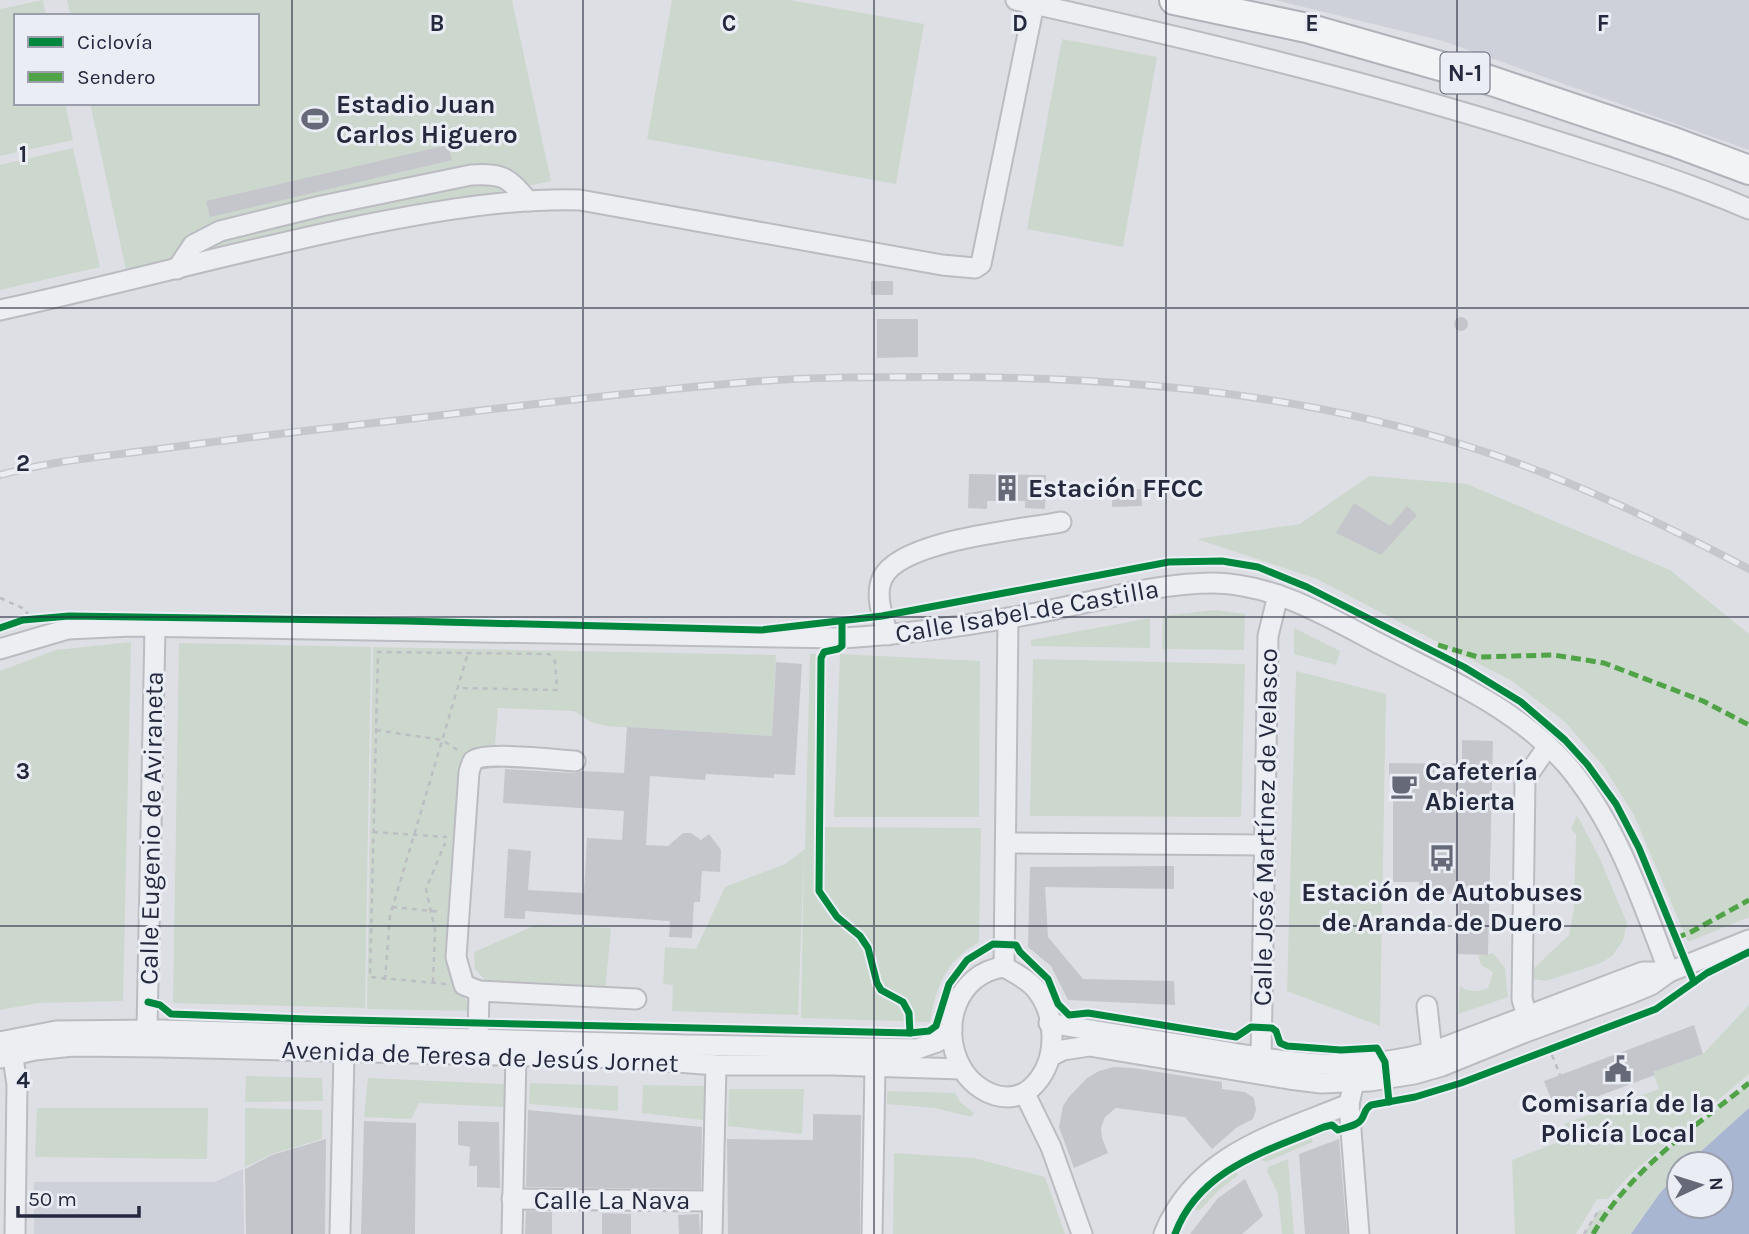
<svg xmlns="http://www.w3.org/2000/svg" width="1749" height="1234" font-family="Karla,sans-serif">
<rect width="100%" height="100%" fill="#dedfe4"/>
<g fill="#ced0da">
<path d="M1275 0H1749V150L1443 41Z"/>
<path d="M243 1169 244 1234H34V1182H215Z"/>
</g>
<g fill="#ccd8ce">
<path d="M43 0 46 16H16V103H65L73 140 0 156V9Z"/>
<path d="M67 0H512L551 181 126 270 90 103H257V16H71Z"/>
<path d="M672 0H790L924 24 896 184 647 139Z"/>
<path d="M1062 39 1157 57 1123 247 1027 229Z"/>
<path d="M73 148 100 267 0 290V165Z"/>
<path d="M1369 476 1467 484 1670 570 1749 634V917L1688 942 1634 815 1604 767 1565 722 1512 681 1317 579 1197 539 1300 524Z"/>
<path d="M1215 610 1245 614 1244 650 1162 649 1163 616Z"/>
<path d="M1150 618V648L1031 646V640Z"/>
<path d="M1294 628 1340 651 1336 665 1294 654Z"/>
<path d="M131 642 123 1001 38 1003 0 1010V671L56 650Z"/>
<path d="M179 643 371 647 365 1008 173 1003Z"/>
<path d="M373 647 776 655 772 736 606 726 591 722 574 711 498 708 495 745 475 747 464 764 448 971 473 1011 367 1009Z"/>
<path d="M810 654H821L817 827 981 828 979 942C945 962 937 984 930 1022L801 1018 804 852 798 1015 672 1011 673 985 663 984 665 947 696 949 725 887 785 864 805 849Z"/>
<path d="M840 654 980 661 979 817H834Z"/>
<path d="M1033 659 1245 664 1241 817 1030 816Z"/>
<path d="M1296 671 1386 694 1380 1026 1287 991Z"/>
<path d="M1577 815 1599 857 1627 923 1623 940 1612 956 1601 963 1546 981 1531 979V971L1569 935 1574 908 1576 834 1571 829Z"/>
<path d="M536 925 611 928 605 992 491 987 475 969 474 952Z"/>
<path d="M1493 953 1505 968 1508 997 1458 1014 1460 986C1470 993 1477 992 1488 988L1493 972 1481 965 1478 956Z"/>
<path d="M1749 1005V1074L1631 1174 1608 1199H1597L1576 1234H1515L1512 1160 1569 1138 1564 1124 1659 1089 1653 1072 1703 1054Z"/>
<path d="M246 1076 322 1078 323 1101 245 1102Z"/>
<path d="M368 1078 504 1084V1107L419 1103 411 1119 364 1117Z"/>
<path d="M530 1083 618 1086V1111L529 1104Z"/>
<path d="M1749 1083V1108L1687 1164H1679V1173L1660 1193 1631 1234H1584L1599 1210H1607L1640 1172Z"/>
<path d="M643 1085 705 1086 703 1120 642 1113Z"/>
<path d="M729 1089H804L802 1134 728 1126Z"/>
<path d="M887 1091 955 1093 960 1102 974 1113 971 1117 935 1108 887 1104Z"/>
<path d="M37 1108H208L207 1159 35 1157Z"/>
<path d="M245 1108 322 1110V1139L272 1154 245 1167Z"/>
<path d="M1311 1136 1313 1142 1266 1162 1262 1160 1263 1156Z"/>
<path d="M894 1153 974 1158 1045 1177 1065 1234H893Z"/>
<path d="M1288 1159 1294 1234H1282L1278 1194 1267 1171 1268 1167Z"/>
<path d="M1235 1169 1238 1175 1218 1191 1200 1210H1196L1195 1207 1215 1184Z"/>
</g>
<path fill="#a9b6d2" d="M1749 1108V1234H1631L1660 1193 1679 1173V1206H1721V1164H1687Z"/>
<g fill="#c5c6cc">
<path d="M448 145 452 160 210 217 206 201Z"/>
<rect x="871" y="281" width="22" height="14"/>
<circle cx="1461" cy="324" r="7"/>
<path d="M877 319H918V357L877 358Z"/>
<path d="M969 474 1046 475 1045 509 1025 508V501H987V509L968 508Z"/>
<path d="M1141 489 1142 506 1112 507V490Z"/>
<path d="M1354 503 1390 526 1407 506 1417 515 1381 555 1336 533Z"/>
<path d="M776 662 802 664 795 775 774 774V778L706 774 705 780 650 776 646 845 668 846 683 833H691L701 840 709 834 721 850 720 872 702 871 700 902H694L692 938 669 937 670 921 525 911V919L504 918 508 849 531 851 528 890 584 893 587 838 622 840 624 811 503 803 505 769 574 773 582 771 624 773 627 727 772 736Z"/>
<path d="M1462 740 1493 741 1488 955 1457 954 1459 894 1419 893V882H1393V777H1389V763L1462 764Z"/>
<path d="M1174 866V889L1045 887 1048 937 1083 979 1174 981 1175 1005 1068 1000 1051 966 1028 947 1030 867Z"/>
<path d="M1694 1025 1703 1054 1653 1072 1655 1075 1556 1112 1544 1081Z"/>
<path d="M1114 1067 1133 1068 1222 1082V1089L1245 1092 1254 1098 1256 1110 1253 1119 1236 1128 1212 1149 1185 1117 1116 1108 1105 1117 1101 1128 1102 1138 1108 1153 1074 1168 1059 1127 1063 1106 1069 1097 1087 1078 1099 1071Z"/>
<path d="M528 1110 702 1127 701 1189 526 1187Z"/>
<path d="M813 1114 861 1115 860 1234H728L727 1139 813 1140Z"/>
<path d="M364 1121 416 1123 415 1234H361Z"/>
<path d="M458 1121 499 1122 500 1188 477 1187V1166H469L470 1147 458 1145Z"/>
<path d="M326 1139 325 1234H246L245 1169 272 1155Z"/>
<path d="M1339 1139 1347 1234H1305L1299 1154Z"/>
<path d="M1245 1179 1263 1216 1242 1234H1190L1218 1198Z"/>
<path d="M526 1211 552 1212V1234H525Z"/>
<path d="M602 1213 631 1214V1234H602Z"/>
<path d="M699 1214 700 1234H679L678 1215Z"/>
</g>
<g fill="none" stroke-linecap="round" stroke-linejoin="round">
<defs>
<g id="minor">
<path d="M1016 0C1191 39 1363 80 1534 134 1606 157 1679 179 1749 209"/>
<path d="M177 269 193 245 220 231 321 206 471 175C503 173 508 177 528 201"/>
<path d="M0 310C125 283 248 248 374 223 441 210 512 198 580 200L942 265 975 268 981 264 1034 4"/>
<path d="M888 635C883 618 874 594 883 577 902 540 1020 530 1061 522"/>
<path d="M0 649 68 629 131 626 843 638C911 634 980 624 1047 611 1101 600 1158 583 1214 583 1273 584 1325 615 1376 642 1442 676 1515 707 1566 764 1616 822 1642 901 1669 972"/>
<path d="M575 761C558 760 483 751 473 761 471 764 470 769 469 772L456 957 464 985 479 991 636 999"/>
<path d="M1007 843 1264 845"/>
<path d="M1004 967C1015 973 1027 979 1035 988 1057 1014 1058 1058 1036 1083 1013 1110 976 1094 961 1067 939 1027 957 973 1004 967Z"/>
<path d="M1004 967 1008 618"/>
<path d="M1427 1006 1432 1052"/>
<path d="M1527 1016 1522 999 1525 779 1548 746"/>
<path d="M1049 1023C1101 1032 1152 1040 1203 1048 1287 1062 1348 1075 1432 1052L1643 972H1669"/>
<path d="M147 1030 155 627"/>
<path d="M478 1039 479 991"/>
<path d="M0 1042 56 1031 161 1030 686 1045 917 1049 937 1042 952 1030"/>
<path d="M11 1043 17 1085 15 1234"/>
<path d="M1051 1056 1063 1050 1089 1046 1289 1079 1321 1083 1370 1081 1414 1074 1442 1066 1523 1033 1632 993 1651 985 1669 972 1749 940"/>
<path d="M0 1058 35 1050 73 1046 160 1047 626 1058 716 1065H832L962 1069"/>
<path d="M1261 1059 1268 636 1278 595"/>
<path d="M1025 1094 1051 1147 1082 1234"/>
<path d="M1349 1104 1359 1234"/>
<path d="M512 1199 712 1201"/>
<path d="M340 1234 344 1052"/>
<path d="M512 1234 516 1056"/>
<path d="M712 1234 716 1065"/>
<path d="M872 1234 875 1067"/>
<path d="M1164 1234C1196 1154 1276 1134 1349 1104L1354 1082"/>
</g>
<path id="highway" d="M1174 0 1307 28 1486 79 1674 142 1749 170"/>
</defs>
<use href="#minor" stroke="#bbbcc2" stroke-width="23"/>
<use href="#highway" stroke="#b0b2b9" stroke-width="32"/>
<g stroke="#bdbec4" stroke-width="2.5" stroke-dasharray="5 5" stroke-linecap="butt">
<path d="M0 598 25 609 30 619"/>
<path d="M376 730 442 740 459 751"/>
<path d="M373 832 447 837"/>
<path d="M392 907 441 912"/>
<path d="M385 980 390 916 468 653"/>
<path d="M433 982 435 930 426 889 445 843"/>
<path d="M446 984 370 977 378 652 549 654 555 661 557 690 458 688"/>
<path d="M1552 1055 1560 1075"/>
<path d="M1584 1234 1599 1210"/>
</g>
<use href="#minor" stroke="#edeef1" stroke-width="19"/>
<use href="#highway" stroke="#f2f3f5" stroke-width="28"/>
<defs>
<path id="rail" d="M0 475C50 461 100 457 151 450 240 438 329 428 418 418 528 405 638 391 749 382 808 377 868 377 928 377 1111 376 1295 391 1470 447 1566 477 1659 522 1749 569"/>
</defs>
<use href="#rail" stroke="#c6c7cc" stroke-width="8"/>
<use href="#rail" stroke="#ebedf5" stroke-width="5" stroke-dasharray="16" stroke-linecap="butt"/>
<g stroke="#50a346" stroke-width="5" stroke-dasharray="10 5" stroke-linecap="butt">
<path d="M1438 645 1478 657 1554 655 1604 663 1703 701 1749 725"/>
<path d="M1676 938 1691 932 1749 900"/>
<path d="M1593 1234C1630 1170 1692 1129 1749 1083"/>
</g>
<defs>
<g id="cycleway">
<path d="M0 628 23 620 69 616 406 621 761 630 882 616 1169 562 1222 561 1258 567 1307 587 1464 667 1521 702 1565 740 1587 764 1616 804 1639 848 1694 982"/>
<path d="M148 1002 160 1005 171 1014 307 1019 910 1033 909 1013 903 1002 881 990 877 983 868 948 860 936 837 917 819 891 821 658 824 652 838 649 842 646V622"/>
<path d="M910 1033 929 1031 936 1026 949 984 967 960 993 944 1016 945 1020 952 1048 979 1058 1004 1069 1015 1088 1013 1236 1037 1251 1027 1272 1028 1276 1031 1280 1043 1287 1046 1341 1050 1377 1048 1385 1062 1389 1102"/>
<path d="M1175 1234C1199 1169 1267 1151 1324 1127L1332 1125 1338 1130C1345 1127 1357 1126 1361 1120 1366 1114 1363 1110 1371 1105L1415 1097 1461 1083 1656 1009 1707 973 1749 952"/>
</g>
</defs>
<use href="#cycleway" stroke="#ebedf5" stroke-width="11"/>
<use href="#cycleway" stroke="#00873e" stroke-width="7"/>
</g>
<path fill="none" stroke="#24293e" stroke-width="2" stroke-opacity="0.55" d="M292 0V1234M583 0V1234M874 0V1234M1166 0V1234M1457 0V1234M0 308H1749M0 617H1749M0 926H1749"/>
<defs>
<symbol id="stadium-bare" viewBox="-9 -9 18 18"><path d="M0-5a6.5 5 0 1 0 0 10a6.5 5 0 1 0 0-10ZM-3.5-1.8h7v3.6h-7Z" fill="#656978" stroke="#ebedf5" stroke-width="2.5" paint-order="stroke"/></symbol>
<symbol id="building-bare" viewBox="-9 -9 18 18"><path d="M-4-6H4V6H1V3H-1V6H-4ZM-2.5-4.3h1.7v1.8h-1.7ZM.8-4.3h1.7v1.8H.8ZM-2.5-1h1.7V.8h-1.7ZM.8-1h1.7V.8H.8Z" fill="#656978" stroke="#ebedf5" stroke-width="2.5" paint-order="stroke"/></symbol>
<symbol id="cafe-bare" viewBox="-9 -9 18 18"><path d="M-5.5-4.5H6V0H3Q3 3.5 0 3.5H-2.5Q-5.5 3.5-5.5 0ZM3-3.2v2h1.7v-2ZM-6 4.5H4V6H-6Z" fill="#656978" stroke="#ebedf5" stroke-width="2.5" paint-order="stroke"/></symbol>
<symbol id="bus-bare" viewBox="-9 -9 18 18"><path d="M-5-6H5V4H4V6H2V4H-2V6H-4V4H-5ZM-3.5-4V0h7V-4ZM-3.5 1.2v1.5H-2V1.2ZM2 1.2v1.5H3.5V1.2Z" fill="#656978" stroke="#ebedf5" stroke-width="2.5" paint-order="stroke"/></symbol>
<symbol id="civic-bare" viewBox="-9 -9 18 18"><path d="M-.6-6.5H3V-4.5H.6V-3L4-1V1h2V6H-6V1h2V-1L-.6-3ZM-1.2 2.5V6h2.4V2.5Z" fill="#656978" stroke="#ebedf5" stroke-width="2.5" paint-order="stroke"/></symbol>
</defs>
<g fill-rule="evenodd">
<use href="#stadium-bare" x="296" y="100" width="38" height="38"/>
<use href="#building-bare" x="988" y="469" width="38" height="38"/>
<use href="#cafe-bare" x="1385" y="767" width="38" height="38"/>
<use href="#bus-bare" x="1423" y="839" width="38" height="38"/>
<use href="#civic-bare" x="1599" y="1050" width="38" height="38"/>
</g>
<g text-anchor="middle" stroke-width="6" stroke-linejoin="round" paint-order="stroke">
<rect fill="#ebedf5" stroke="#606475" stroke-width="2" x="1440.5" y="52.5" width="49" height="41" rx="5"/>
<g font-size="24" font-weight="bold" fill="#24293e">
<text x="1465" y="81">N-1</text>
</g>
<g font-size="26" font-weight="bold" fill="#24293e" stroke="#ebedf5" text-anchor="start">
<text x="336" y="113">Estadio Juan<tspan x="336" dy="30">Carlos Higuero</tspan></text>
<text x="1028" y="497">Estación FFCC</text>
<text x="1425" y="780">Cafetería<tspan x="1425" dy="30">Abierta</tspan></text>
<text x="1442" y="901" text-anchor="middle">Estación de Autobuses<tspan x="1442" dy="30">de Aranda de Duero</tspan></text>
<text x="1618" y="1112" text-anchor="middle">Comisaría de la<tspan x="1618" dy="30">Policía Local</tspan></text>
</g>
<g font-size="26" fill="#24293e" stroke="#ebedf5">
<text transform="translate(1027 611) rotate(-10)" y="9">Calle Isabel de Castilla</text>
<text transform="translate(1265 827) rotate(-89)" y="9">Calle José Martínez de Velasco</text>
<text transform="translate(151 828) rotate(-89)" y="9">Calle Eugenio de Aviraneta</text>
<text transform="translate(480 1056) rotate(2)" y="9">Avenida de Teresa de Jesús Jornet</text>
<text x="612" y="1209">Calle La Nava</text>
</g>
</g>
<g font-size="23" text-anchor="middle" font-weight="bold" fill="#24293e" stroke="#ebedf5" stroke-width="6" stroke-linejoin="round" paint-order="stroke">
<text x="437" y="31">B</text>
<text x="729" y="31">C</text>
<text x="1020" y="31">D</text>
<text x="1312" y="31">E</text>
<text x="1603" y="31">F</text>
<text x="23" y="162">1</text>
<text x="23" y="471">2</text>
<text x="23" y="779">3</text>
<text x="23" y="1088">4</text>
</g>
<rect x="14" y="14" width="245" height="91" fill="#ebedf5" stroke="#9b9fac" stroke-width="2"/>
<rect x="28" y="37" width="35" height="10" fill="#00873e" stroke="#9b9fac" stroke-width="2"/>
<text x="77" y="49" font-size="21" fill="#24293e">Ciclovía</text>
<rect x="28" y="72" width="35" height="10" fill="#50a346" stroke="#9b9fac" stroke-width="2"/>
<text x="77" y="84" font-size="21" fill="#24293e">Sendero</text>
<g transform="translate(1700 1185) rotate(86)"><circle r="33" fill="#ebedf5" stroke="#9b9fac" stroke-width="2"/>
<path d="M0-5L12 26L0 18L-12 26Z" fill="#656978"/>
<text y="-10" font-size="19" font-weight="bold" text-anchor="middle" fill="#24293e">N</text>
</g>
<path d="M18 1206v10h121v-10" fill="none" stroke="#24293e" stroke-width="3.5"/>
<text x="28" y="1206" font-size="21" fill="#24293e" stroke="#ebedf5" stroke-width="5" paint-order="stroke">50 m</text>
</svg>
